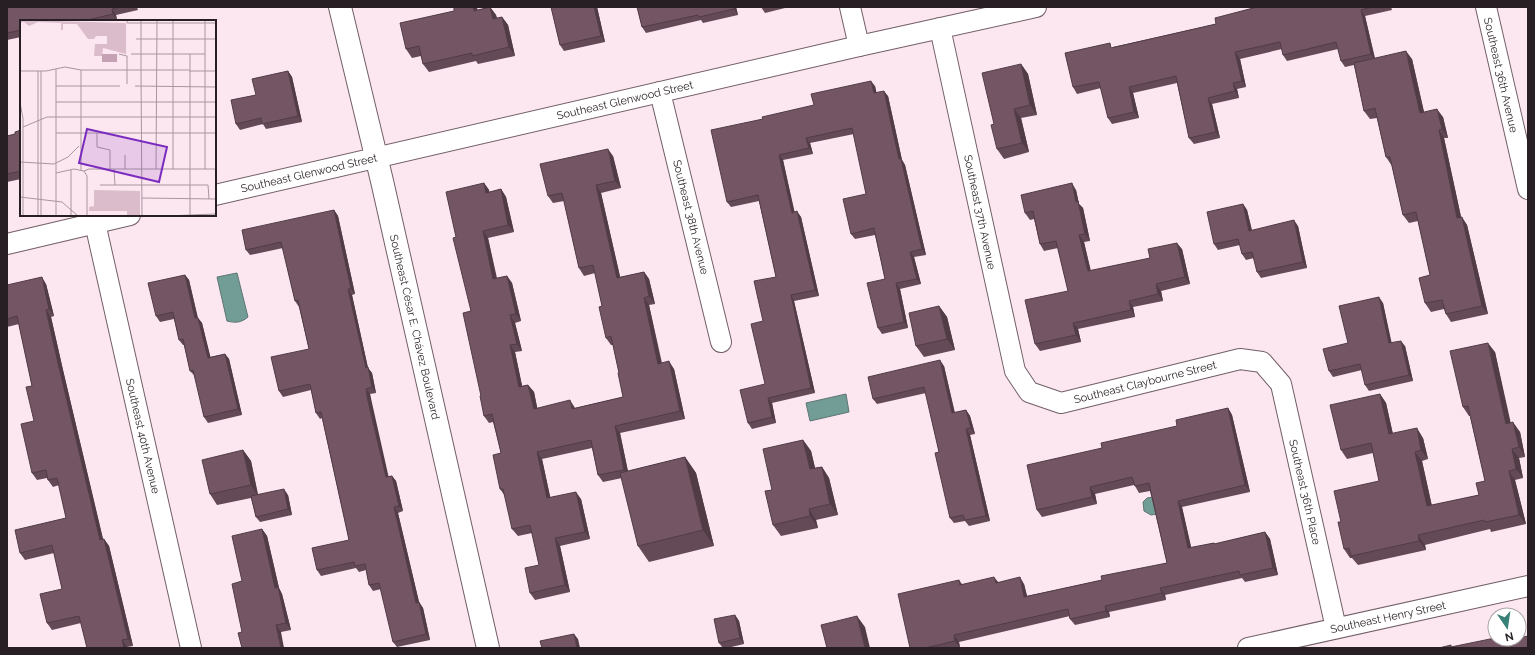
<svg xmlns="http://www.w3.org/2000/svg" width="1535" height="655" font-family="Raleway,sans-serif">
<rect width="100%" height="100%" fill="#fce6f0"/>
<g fill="#729c96" stroke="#5c7674">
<path d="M237 273 248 317C241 323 235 323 227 321L217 277Z"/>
<path d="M846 394 849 412 810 421 806 403Z"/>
<path d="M1154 497 1157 514 1151 515 1144 511 1143 502 1147 498Z"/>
</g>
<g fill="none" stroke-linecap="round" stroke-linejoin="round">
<defs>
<g id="minor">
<path d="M850 7 859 46"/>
<path d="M1486 7 1528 189"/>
<path d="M940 28 1015 371 1029 392 1061 403 1240 359 1262 362 1281 384 1336 628"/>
<path d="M660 92 721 342"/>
<path d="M215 195 859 46 1036 7"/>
<path d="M95 223 191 648"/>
<path d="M7 244 130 215"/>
<path d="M1248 648 1528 586"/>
</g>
<path id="tertiary" d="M340 7 382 181 488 648"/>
</defs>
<use href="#minor" stroke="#725f68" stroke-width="22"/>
<use href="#tertiary" stroke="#725f68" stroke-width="24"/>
<use href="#minor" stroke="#fff" stroke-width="20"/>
<use href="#tertiary" stroke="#fff" stroke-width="22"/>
</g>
<g fill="#644956">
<path d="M7 7H137L138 10 116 15 117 20 113 21H21V37L7 40Z"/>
<path d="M490 7 496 15 497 18 502 17 508 25 515 56 478 64 476 61 429 72 423 64 421 56 412 58 406 49 477 10Z"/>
<path d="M551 7H597L605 42 564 51 560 45Z"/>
<path d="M637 7H736L738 15 703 23 701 20 646 33 642 27Z"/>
<path d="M761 7H789L765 13Z"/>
<path d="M1257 7H1391L1392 10 1365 16 1375 58 1412 59 1424 112 1443 117 1448 138H1444L1461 217 1467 225 1488 314 1451 322 1446 314 1444 309 1431 312 1425 303 1430 275 1418 221 1409 223 1403 215 1392 166 1386 157 1377 118 1370 119 1364 111 1354 65 1345 67 1341 61 1338 49 1287 61 1283 55 1282 49 1240 59 1246 87 1237 89 1239 98 1212 104 1220 138 1194 144 1189 138 1177 83 1133 93 1139 118 1112 124 1108 118 1101 88 1077 94 1073 87 1113 47 1216 24Z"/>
<path d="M1021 64 1028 74 1037 115 1021 118 1029 152 1004 159 997 149 994 124Z"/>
<path d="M288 71 292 77 302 122 266 129 263 124 240 130 236 124 256 95Z"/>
<path d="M875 86 876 93 888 96 902 160 905 165 926 255 914 257 921 284 900 289 908 328 882 334 878 328 885 279 875 235 855 239 851 234 866 194 854 134 810 143 813 154 783 160 794 212 801 217 819 296 794 301 815 393 772 403 776 423 752 429 748 423 765 384 763 321 776 277 759 201 731 207 727 202 814 105Z"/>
<path d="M21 130V179L7 182V136L15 134Z"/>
<path d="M613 156 621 188 601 193 620 277 644 272 649 279 655 304 649 305 662 363 674 369 685 419 620 433 628 471 685 457 696 473 714 546 649 562 638 546 622 478 603 482 598 475 592 448 542 459 550 497 581 499 590 539 560 546 570 592 535 600 530 593 539 565 532 533 518 536 512 529 505 496 500 489 501 453 493 422 489 423 484 416 481 396 471 311 456 237 484 183 489 190V192L501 189 506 197 514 232 488 238 497 278 507 276 512 283 521 321 515 323 522 351 515 352 522 386 528 385 534 392 537 408H575L623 397 619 373 613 345H611L606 338 602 306 595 273 584 276 579 268 564 201 553 203 548 196Z"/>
<path d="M1076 190 1079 204 1083 208 1090 241 1084 242 1091 271 1150 258 1182 249 1190 284 1161 291 1163 301 1133 307 1135 317 1078 329 1081 342 1040 351 1035 344 1068 291 1058 248 1044 251 1040 244 1034 219 1030 220 1025 213Z"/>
<path d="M1243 204 1247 210 1252 230 1298 226 1307 268 1261 278 1257 272 1254 258 1246 260 1242 254 1240 245 1218 250 1214 244Z"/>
<path d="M334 210 338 216 355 294 352 295 368 368 372 373 376 393 370 394 372 407 388 477 392 476 396 481 403 511 398 513 419 602 423 608 430 640 397 647 393 642 381 589 373 591 369 585 366 570 359 572 356 568 321 576 317 570 349 540 322 418 320 419 316 413 311 390 283 397 279 391 309 349 299 307 295 301 283 248 250 255 246 250Z"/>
<path d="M185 275 189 280 198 318 202 323 210 357 225 354 229 359 242 415 208 423 204 417 195 376 190 371 184 345H183L179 340 174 319 160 322 156 316Z"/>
<path d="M46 284 54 316 51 317 63 370 103 540 104 539 109 546 133 646 127 647V648H87L81 623 52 630 47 623 62 589 54 553 25 560 20 553 66 518 59 485 53 487 48 480 47 478 37 480 32 473 34 421 32 386 19 324 7 327V285Z"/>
<path d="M1383 303 1391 343 1405 346 1413 381 1369 391 1365 385 1362 370 1333 377 1329 371 1348 343Z"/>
<path d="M939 306 947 317 955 350 924 357 916 346Z"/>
<path d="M1495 352 1510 423 1520 432 1525 457 1519 458 1523 478 1515 480 1526 524 1491 532 1490 529 1425 545 1426 550 1358 565 1352 558H1350L1344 549 1341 522 1379 481 1373 453 1347 459 1341 450 1380 394 1386 403 1393 434 1423 438 1428 459 1422 461 1432 506 1479 495 1485 481 1470 416H1469L1463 407Z"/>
<path d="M944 366 955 413 966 410 970 416 975 434 970 435 990 521 969 526 965 521 954 523 950 518 939 452 926 393 877 404 873 399Z"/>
<path d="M1228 408 1232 415 1250 492 1182 507 1191 548 1214 543 1215 544 1265 532 1270 539 1278 575 1245 582 1242 578 1165 595 1166 600 1109 612 1110 617 1075 625 1070 619V616L959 642 960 648H910L959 580 962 584 998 582 1024 584 1027 596 1102 580 1167 563 1150 491 1139 493 1135 486 1134 485 1095 494 1097 504 1042 517 1037 510 1102 448 1177 426Z"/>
<path d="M803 440 811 451 815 468 822 467 829 478 838 515 816 520 818 528 781 536 773 525 772 490Z"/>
<path d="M243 450 251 461 258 494 288 495 292 515 260 522 256 517 251 498 217 505 210 494Z"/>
<path d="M262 529 267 536 279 588 282 594 291 630 281 632H242V581Z"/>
<path d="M735 615 739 621 744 644 727 648H723L719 643Z"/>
</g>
<g fill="#513c46">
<path d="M473 7H477L479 19 474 11Z"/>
<path d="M490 7 496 15 499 27 493 19Z"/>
<path d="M594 7H597L605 42 601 36Z"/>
<path d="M734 7H736L738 15 734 9Z"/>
<path d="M112 9 116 15 117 20 113 14Z"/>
<path d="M1361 10 1365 16 1375 60 1371 54Z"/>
<path d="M502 17 508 25 515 56 509 47Z"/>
<path d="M1406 51 1412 59 1426 121 1420 113Z"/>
<path d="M1235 52 1240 59 1246 87 1242 81Z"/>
<path d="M1021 64 1028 74 1037 115 1030 105Z"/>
<path d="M288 71 292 77 302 122 298 116Z"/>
<path d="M871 81 875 86 878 99 874 93Z"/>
<path d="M1233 83 1237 89 1239 98 1235 91Z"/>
<path d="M1129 87 1133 93 1139 118 1134 112Z"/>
<path d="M884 91 888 96 902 160 905 165 926 255 922 249 899 159Z"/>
<path d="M1208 98 1212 104 1220 138 1216 132Z"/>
<path d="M1014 109 1021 118 1029 152 1022 143Z"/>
<path d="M1437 109 1443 117 1448 138 1442 129Z"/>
<path d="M1439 130 1444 138 1463 226 1457 218Z"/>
<path d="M806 138 810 143 813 154 809 148Z"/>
<path d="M608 149 613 156 621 188 615 181Z"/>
<path d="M779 155 783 160 796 218 792 213Z"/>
<path d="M484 183 489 190 491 200 486 193Z"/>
<path d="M1072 183 1076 190 1079 204 1083 208 1090 241 1085 234 1076 202Z"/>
<path d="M596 185 601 193 622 285 617 278Z"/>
<path d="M501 189 506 197 514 232 508 225Z"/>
<path d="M1243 204 1247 210 1253 236 1249 231Z"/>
<path d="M334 210 338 216 355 294 351 289Z"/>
<path d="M797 211 801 217 819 296 815 290Z"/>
<path d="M1462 217 1467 225 1488 314 1482 306Z"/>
<path d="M1294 220 1298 226 1307 268 1303 262Z"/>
<path d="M483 231 488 238 498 286 493 279Z"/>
<path d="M1079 235 1084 242 1092 278 1088 271Z"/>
<path d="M1177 243 1182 249 1190 284 1185 277Z"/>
<path d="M910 252 914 257 921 284 917 279Z"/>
<path d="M644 272 649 279 655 304 649 296Z"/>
<path d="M185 275 189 280 199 324 195 318Z"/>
<path d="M507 276 512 283 521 321 516 314Z"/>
<path d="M42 277 46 284 54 316 49 309Z"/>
<path d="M896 283 900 289 908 328 904 322Z"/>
<path d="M1156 284 1161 291 1163 301 1158 294Z"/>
<path d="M348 289 352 295 368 368 372 373 376 393 372 387 366 368Z"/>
<path d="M791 295 794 301 815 393 811 388Z"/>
<path d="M1379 297 1383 303 1393 349 1389 343Z"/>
<path d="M644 298 649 305 663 371 658 364Z"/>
<path d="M1129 301 1133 307 1135 317 1131 310Z"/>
<path d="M939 306 947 317 955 350 947 339Z"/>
<path d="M46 310 51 317 63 370 105 547 100 540 58 363Z"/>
<path d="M510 315 515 323 522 351 517 344Z"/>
<path d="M198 318 202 323 212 363 208 358Z"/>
<path d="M1073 323 1078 329 1081 342 1076 335Z"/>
<path d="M1401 341 1405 346 1413 381 1409 375Z"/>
<path d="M1488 343 1495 352 1513 433 1506 424Z"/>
<path d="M510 345 515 352 524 395 519 387Z"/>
<path d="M225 354 229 359 242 415 238 409Z"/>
<path d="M940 360 944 366 956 419 952 413Z"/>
<path d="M669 361 674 369 685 419 680 411Z"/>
<path d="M528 385 534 392 539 416 534 409Z"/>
<path d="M366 389 370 394 390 483 386 477Z"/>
<path d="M1380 394 1386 403 1395 444 1389 434Z"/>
<path d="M768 398 772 403 776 423 772 417Z"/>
<path d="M570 400 575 408 572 409Z"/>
<path d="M1228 408 1232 415 1250 492 1245 485Z"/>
<path d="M966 410 970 416 975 434 971 428Z"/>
<path d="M1513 422 1520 432 1525 457 1519 447Z"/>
<path d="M615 426 620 433 629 477 624 470Z"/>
<path d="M1417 428 1423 438 1428 459 1421 450Z"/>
<path d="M966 429 970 435 990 521 986 516Z"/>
<path d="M803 440 811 451 818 480 810 469Z"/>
<path d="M1512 449 1519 458 1523 478 1516 469Z"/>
<path d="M243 450 251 461 258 496 251 485Z"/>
<path d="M537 452 542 459 552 505 547 498Z"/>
<path d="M1415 452 1422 461 1434 516 1427 506Z"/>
<path d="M685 457 696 473 714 546 703 530Z"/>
<path d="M822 467 829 478 838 515 830 504Z"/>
<path d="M1509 471 1515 480 1526 524 1519 515Z"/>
<path d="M392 476 396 481 403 511 399 506Z"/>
<path d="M1090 487 1095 494 1097 504 1092 497Z"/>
<path d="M284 489 288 495 292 515 288 509Z"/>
<path d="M576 492 581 499 590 539 585 532Z"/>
<path d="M1178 501 1182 507 1193 555 1188 548Z"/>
<path d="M394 507 398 513 419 602 423 608 430 640 426 634 416 603Z"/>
<path d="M809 509 816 520 818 528 810 516Z"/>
<path d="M262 529 267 536 279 588 282 594 291 630 286 623 275 588Z"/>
<path d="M1265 532 1270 539 1278 575 1273 568Z"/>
<path d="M1418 535 1425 545 1426 550 1419 541Z"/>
<path d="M555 538 560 546 570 592 565 585Z"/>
<path d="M104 539 109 546 133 646 128 639Z"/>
<path d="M994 577 999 583H996Z"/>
<path d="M1020 577 1024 584 1029 604 1024 597Z"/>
<path d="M1160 588 1165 595 1166 600 1162 593Z"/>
<path d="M1105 606 1109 612 1110 617 1106 611Z"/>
<path d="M735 615 739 621 744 644 740 638Z"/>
<path d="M857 616 865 627 870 648H865Z"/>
<path d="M276 625 281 632 284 648H281Z"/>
<path d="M574 634 578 639 580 648H577Z"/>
<path d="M954 635 959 642 960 648 955 641Z"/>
<path d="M122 640 127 647V648H124Z"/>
</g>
<g fill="#745564" stroke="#513c46">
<path d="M7 7H120L112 9 113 14 83 21H21V30L7 33Z"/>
<path d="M454 7H473L474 11 490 7 493 19 502 17 509 47 472 56V53L423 64 419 46 406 49 400 23 454 11Z"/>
<path d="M551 7H594L601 36 560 45Z"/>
<path d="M637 7H734V9L699 17 698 15 642 27Z"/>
<path d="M1257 7H1372L1361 10 1371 54 1341 61 1336 42 1283 55 1280 42 1235 52 1242 81 1233 83 1235 91 1208 98 1216 132 1189 138 1176 76 1129 87 1134 112 1108 118 1099 82 1073 87 1065 53 1110 43 1111 48 1216 24 1215 18Z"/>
<path d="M1406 51 1420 113 1437 109 1442 129 1439 130 1457 218 1462 217 1482 306 1446 314 1442 300 1425 303 1419 278 1430 275 1416 212 1403 215 1390 157H1386L1375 108 1364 111 1354 63Z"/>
<path d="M1021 64 1030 105 1014 109 1022 143 997 149 991 125 994 124 982 73Z"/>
<path d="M288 71 298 116 262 124 261 118 236 124 231 100 256 95 252 79Z"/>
<path d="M871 81 874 93 884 91 899 159H901L922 249 910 252 917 279 896 283 904 322 878 328 867 283 885 279 874 228 851 234 843 199 866 194 852 128 806 138 809 148 779 155 792 213 797 211 815 290 791 295 811 388 768 398 772 417 748 423 740 390 765 384 751 324 763 321 754 281 776 277 758 195 727 202 711 130 763 119 762 117 814 105 811 94Z"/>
<path d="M21 130V171L7 174V136L15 134V132Z"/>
<path d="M608 149 615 181 596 185 617 278 644 272 649 296 644 298 658 364 669 361 680 411 615 426 624 470 598 475 591 440 537 452 547 498 576 492 585 532 555 538 565 585 530 593 525 568 539 565 530 525 512 529 503 489H500L493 455 501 453 492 414 484 416 480 396H481L463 313 471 311 453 238 456 237 446 192 484 183 486 193 501 189 508 225 483 231 493 279 507 276 516 314 510 315 517 344 510 345 519 387 528 385 534 409 570 400 572 409 623 397 618 373H619L611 336 606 338 599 307 602 306 593 265 579 268 562 193 548 196 540 164Z"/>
<path d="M1072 183 1076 202 1078 201 1085 234 1079 235 1088 271 1150 258 1148 249 1177 243 1185 277 1156 284 1158 294 1129 301 1131 310 1073 323 1076 335 1035 344 1025 300 1068 291 1056 241 1040 244 1033 211 1025 213 1021 195Z"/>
<path d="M1243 204 1249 231 1294 220 1303 262 1257 272 1252 252 1242 254 1238 239 1214 244 1207 212Z"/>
<path d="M334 210 351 289H348L366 368 368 367 372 387 366 389 368 401 386 477 392 476 399 506 394 507 416 603 419 602 426 634 393 642 379 583 369 585 365 564 355 566 354 562 317 570 312 548 349 540 321 412 316 413 310 384 279 391 271 357 309 349 298 300 295 301 281 242 246 250 242 230Z"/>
<path d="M185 275 195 318H198L208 358 225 354 238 409 204 417 193 370 190 371 183 339 179 340 173 312 156 316 148 283Z"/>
<path d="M42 277 49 309 46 310 58 363 100 540 104 539 128 639 122 640 124 648H87L79 616 47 623 40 594 62 589 52 545 20 553 15 530 66 518 57 478 48 480 46 470 32 473 21 424 34 421 26 387 32 386 17 316 7 319V285Z"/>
<path d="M1379 297 1389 343 1401 341 1409 375 1365 385 1360 364 1329 371 1323 349 1348 343 1339 306Z"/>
<path d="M939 306 947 339 916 346 909 313Z"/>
<path d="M1488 343 1506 424 1513 422 1519 447 1512 449 1516 469 1509 471 1519 515 1485 522 1484 520 1418 535 1419 541 1351 556 1349 548 1344 549 1338 522H1341L1334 491 1379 481 1371 443 1341 450 1330 405 1380 394 1389 434 1417 428 1421 450 1415 452 1427 506 1479 495 1476 483 1485 481 1468 406 1463 407 1450 351Z"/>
<path d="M940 360 952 413 966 410 971 428 966 429 986 516 965 520 963 515 950 518 935 453 939 452 924 387 873 399 868 377Z"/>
<path d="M1228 408 1245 485 1178 501 1188 548 1214 543V544L1265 532 1273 568 1240 575 1239 571 1160 588 1162 593 1105 606 1106 611 1070 619 1068 609 954 635 955 641 925 648H910L898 594 959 580 960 585 994 577 996 583 1020 577 1024 597 1102 580 1101 576 1167 563 1149 483 1135 486 1132 477 1090 487 1092 497 1037 510 1027 465 1102 448 1101 443 1177 426 1176 420Z"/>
<path d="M803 440 810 469 822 467 830 504 809 509 810 516 773 525 765 491 772 490 763 449Z"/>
<path d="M243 450 251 485 210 494 202 460Z"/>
<path d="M685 457 703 530 638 546 620 473Z"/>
<path d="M284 489 288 509 256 517 251 496Z"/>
<path d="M262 529 275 588 278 587 286 623 276 625 281 648H242L238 633 242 632 232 584 242 581 232 536Z"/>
<path d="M735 615 740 638 719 643 714 619Z"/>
<path d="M857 616 865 648H827L821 625Z"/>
<path d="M574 634 577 648H542L540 641Z"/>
<path d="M1528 636V648H1439L1451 645V647L1495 638V639H1505V641L1514 639H1519V638Z"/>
</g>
<g text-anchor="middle" stroke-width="4" stroke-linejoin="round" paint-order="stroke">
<g font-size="11" fill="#271f23" stroke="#fff">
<text transform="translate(1501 75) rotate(77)" y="4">Southeast 36th Avenue</text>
<text transform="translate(625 100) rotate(-13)" y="4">Southeast Glenwood Street</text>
<text transform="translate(309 173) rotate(-13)" y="4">Southeast Glenwood Street</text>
<text transform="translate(980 212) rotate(78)" y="4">Southeast 37th Avenue</text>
<text transform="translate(691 217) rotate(76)" y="4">Southeast 38th Avenue</text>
<text transform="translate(415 327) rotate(77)" y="4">Southeast César E. Chávez Boulevard</text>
<text transform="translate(1145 382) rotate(-14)" y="4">Southeast Claybourne Street</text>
<text transform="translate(143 436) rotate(77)" y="4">Southeast 40th Avenue</text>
<text transform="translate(1305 492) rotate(77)" y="4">Southeast 36th Place</text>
<text transform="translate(1388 617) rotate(-12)" y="4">Southeast Henry Street</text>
</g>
</g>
<g transform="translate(20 20)">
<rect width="196" height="196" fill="#fce6f0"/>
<path d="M0 0 106 3V34L83 28 82 36H74L75 24H87V16H76L74 19H68L57 4H43V10H41V3L18 2 9 6 4 2 0 3ZM74 170 120 171V196H107V191H69V187L74 186Z" fill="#dbbcca"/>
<path d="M82 34H97V42H82Z" fill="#c5a2b3"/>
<path fill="none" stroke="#a7969e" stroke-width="1" d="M107 0V3H196M116 19H196M99 34 107 36V64M111 34H185M170 34V196M121 50 122 196M121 50V0M0 51H26L45 47 61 50H169M169 51H196M36 66H100M115 66 196 67M36 82H196M0 83 3 98V196M3 107 27 97H196M36 113H196M77 113V127L90 130V149M105 135V149M0 142 34 144 48 137 59 126M94 149 95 165M136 149 137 0M153 149V0M185 149V0M51 150V196M61 150V50M64 151 67 156V196M36 153 54 149 64 151 69 149H196M80 165H188L189 179M0 177 42 182 58 196M122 178 196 179M18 196V51M21 196V51M36 196V49M146 196 196 194"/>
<path fill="#7b2cbf" fill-opacity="0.15" stroke="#7b2cbf" stroke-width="2" d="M67 109 147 127 139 162 59 143Z"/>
<rect width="196" height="196" fill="none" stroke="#271f23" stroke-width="2"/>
</g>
<rect width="1535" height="655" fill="none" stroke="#271f23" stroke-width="16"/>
<g transform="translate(1507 627) rotate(167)"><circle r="19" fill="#ffffff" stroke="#a9a5a7"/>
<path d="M0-3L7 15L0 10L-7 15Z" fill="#398078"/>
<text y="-6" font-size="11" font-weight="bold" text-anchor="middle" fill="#271f23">N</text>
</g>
</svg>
